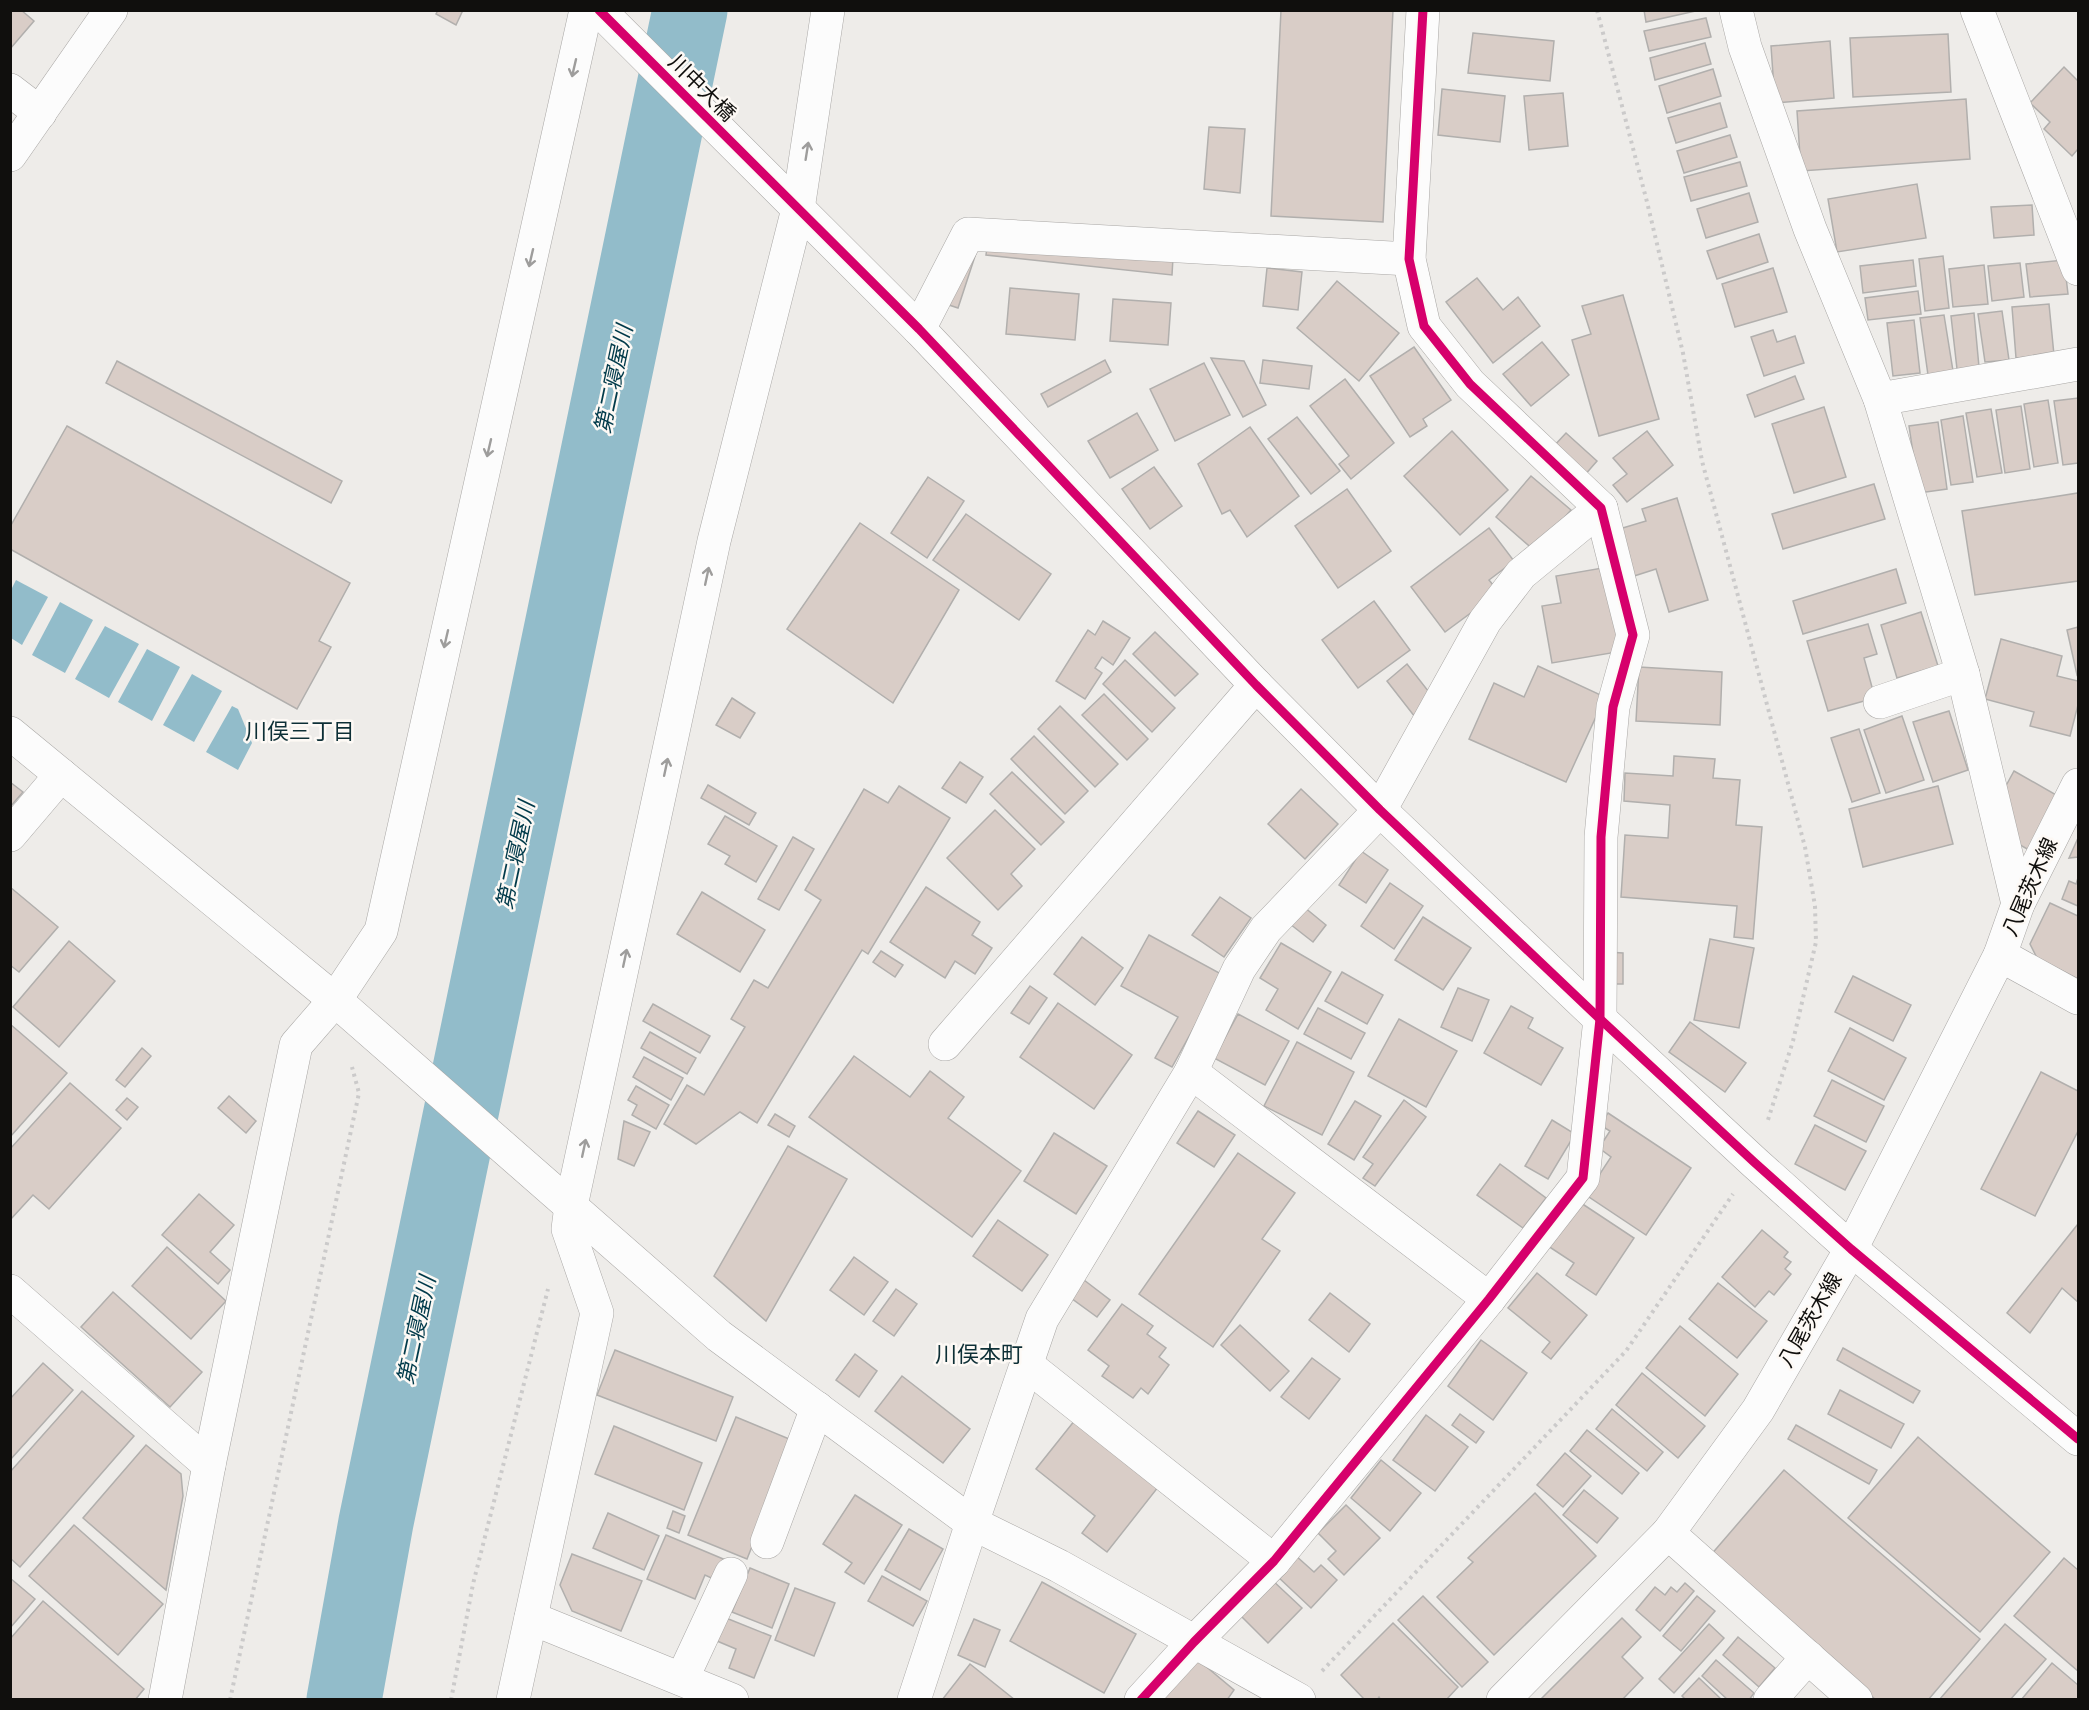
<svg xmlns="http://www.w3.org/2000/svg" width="2089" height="1710" font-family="'Varela Round','Noto Sans JP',sans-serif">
<rect width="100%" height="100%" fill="#eeece9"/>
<g fill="#92bcca">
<path d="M16 580 48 597 22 645 11 638V590Z"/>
<path d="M60 602 93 620 65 673 32 655Z"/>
<path d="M105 626 139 644 109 698 75 679Z"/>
<path d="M147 649 180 667 152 721 118 702Z"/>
<path d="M192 674 222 691 194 742 163 725Z"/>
<path d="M232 706 238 709 252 743 238 770 206 752Z"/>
</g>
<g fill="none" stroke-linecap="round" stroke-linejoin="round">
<path stroke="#92bcca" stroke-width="75" d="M344 1700 376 1522 690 10"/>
</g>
<g fill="#d9cdc7" stroke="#b1afad" stroke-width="1.5">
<path d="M10 10H21L34 21 10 49Z"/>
<path d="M438 10H463L456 25 436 14Z"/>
<path d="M1281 10H1393L1383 222 1271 216Z"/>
<path d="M1644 10H1700L1646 22Z"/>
<path d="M1706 18 1711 37 1649 51 1644 31Z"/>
<path d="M1473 33 1554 41 1550 81 1468 73Z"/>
<path d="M1948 34 1951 92 1853 97 1850 38Z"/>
<path d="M1830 41 1834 98 1775 103 1771 46Z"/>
<path d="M1705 43 1711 64 1655 80 1650 58Z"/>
<path d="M2064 67 2078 81V149L2072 156 2044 129 2050 122 2030 103Z"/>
<path d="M1713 69 1721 96 1667 113 1659 86Z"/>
<path d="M1442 89 1505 96 1500 142 1438 135Z"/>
<path d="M1563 93 1568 146 1529 150 1524 96Z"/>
<path d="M1966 99 1970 159 1801 171 1797 111Z"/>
<path d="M1720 103 1727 127 1676 143 1668 118Z"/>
<path d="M1209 127 1245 129 1240 193 1204 189Z"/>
<path d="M1730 135 1737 157 1684 173 1677 151Z"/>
<path d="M1740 162 1747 186 1691 201 1684 177Z"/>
<path d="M1917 184 1926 238 1837 252 1828 199Z"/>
<path d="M1749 193 1758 222 1706 238 1697 209Z"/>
<path d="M2032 205 2034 235 1994 238 1991 207Z"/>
<path d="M1759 234 1768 262 1717 279 1707 251Z"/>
<path d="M988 239 1173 258 1172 275 986 255Z"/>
<path d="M979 244 958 308 946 304Z"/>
<path d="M1943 256 1949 308 1925 311 1919 259Z"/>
<path d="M1913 260 1916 286 1863 293 1860 266Z"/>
<path d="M2064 260 2068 294 2030 297 2026 264Z"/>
<path d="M2020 263 2024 297 1992 301 1988 266Z"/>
<path d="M1984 265 1988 304 1953 307 1949 269Z"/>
<path d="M1267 268 1302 272 1298 310 1263 306Z"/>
<path d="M1773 268 1787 312 1735 327 1722 284Z"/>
<path d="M1477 278 1503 310 1518 297 1540 326 1493 363 1446 302Z"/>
<path d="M1337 281 1399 333 1359 381 1297 328Z"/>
<path d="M1010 288 1079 294 1075 340 1006 334Z"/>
<path d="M1918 291 1921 314 1868 320 1865 298Z"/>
<path d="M1623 295 1659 419 1599 436 1572 340 1591 334 1582 306Z"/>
<path d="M1113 299 1171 303 1168 345 1110 341Z"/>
<path d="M2049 304 2054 355 2016 358 2012 307Z"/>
<path d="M2002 311 2009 360 1985 362 1978 314Z"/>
<path d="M1974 313 1979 367 1957 369 1951 316Z"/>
<path d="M1944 315 1953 371 1928 375 1920 318Z"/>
<path d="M1914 320 1920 373 1893 376 1887 323Z"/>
<path d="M1773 330 1777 342 1795 336 1804 363 1764 376 1751 337Z"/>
<path d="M1542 342 1569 375 1531 406 1503 374Z"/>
<path d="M1414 347 1451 400 1423 419 1427 426 1410 437 1370 376Z"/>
<path d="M1211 358 1244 361 1266 405 1243 417Z"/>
<path d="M1105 360 1111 372 1048 407 1041 394Z"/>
<path d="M1263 360 1312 366 1309 389 1260 383Z"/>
<path d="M117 361 342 481 331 503 106 383Z"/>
<path d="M1204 363 1230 415 1175 441 1150 389Z"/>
<path d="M1795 376 1804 399 1755 417 1747 395Z"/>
<path d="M1345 379 1394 443 1351 479 1339 464 1349 456 1310 406Z"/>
<path d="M2078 398V463L2063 465 2054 401Z"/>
<path d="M2048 400 2058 463 2034 467 2024 404Z"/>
<path d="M2021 406 2030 469 2005 473 1996 410Z"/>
<path d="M1824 407 1846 477 1794 493 1772 424Z"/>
<path d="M1991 409 2002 473 1977 477 1966 413Z"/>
<path d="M1137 413 1158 450 1110 478 1088 441Z"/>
<path d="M1963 416 1973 482 1951 485 1941 420Z"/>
<path d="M1297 417 1340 471 1311 494 1268 439Z"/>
<path d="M1938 422 1947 489 1919 493 1909 426Z"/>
<path d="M67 426 350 583 319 641 331 647 297 709 10 549V527Z"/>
<path d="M1250 427 1299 496 1247 537 1230 510 1222 514 1198 464Z"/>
<path d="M1452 431 1508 490 1460 535 1404 476Z"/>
<path d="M1647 431 1673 465 1627 502 1613 485 1627 474 1613 458Z"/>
<path d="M1566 433 1597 461 1584 476 1553 447Z"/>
<path d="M1154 467 1182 506 1150 529 1122 489Z"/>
<path d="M1531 476 1571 510 1535 551 1496 517Z"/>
<path d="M928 477 964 501 927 558 891 533Z"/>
<path d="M1874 484 1885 519 1783 549 1772 514Z"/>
<path d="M1347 489 1391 551 1338 588 1295 526Z"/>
<path d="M2078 493V581L1975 595 1962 511Z"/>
<path d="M1677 498 1708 600 1669 612 1656 569 1631 577 1616 530 1646 521 1642 509Z"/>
<path d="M966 514 1051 574 1019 620 933 560Z"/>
<path d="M860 523 959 590 893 703 787 629Z"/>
<path d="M1489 528 1514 561 1489 580 1499 592 1445 632 1411 587Z"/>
<path d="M1608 567 1623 651 1552 663 1542 606 1561 603 1556 576Z"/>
<path d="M1896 569 1906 603 1803 634 1793 601Z"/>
<path d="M1374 601 1410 650 1358 688 1322 640Z"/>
<path d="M1921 612 1938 666 1897 678 1881 625Z"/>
<path d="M1103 621 1130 638 1113 665 1102 657 1095 668 1102 673 1085 699 1056 681 1088 630 1095 635Z"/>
<path d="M1868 624 1877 654 1864 658 1875 698 1828 711 1807 641Z"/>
<path d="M2078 627V674L2077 675 2067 630Z"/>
<path d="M1155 632 1198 674 1175 696 1133 654Z"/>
<path d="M2001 639 2062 656 2057 676 2078 681V705L2070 736 2030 726 2034 712 1985 699Z"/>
<path d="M1125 660 1175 708 1152 732 1103 684Z"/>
<path d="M1407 664 1436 701 1415 717 1387 681Z"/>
<path d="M1538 666 1605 697 1566 782 1469 739 1494 683 1524 697Z"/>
<path d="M1639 667 1722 672 1720 725 1636 721Z"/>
<path d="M1104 694 1148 739 1127 760 1082 715Z"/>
<path d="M732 698 755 713 740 738 716 725Z"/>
<path d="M1060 706 1118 764 1095 787 1038 729Z"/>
<path d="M1949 711 1968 770 1933 782 1913 722Z"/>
<path d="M1902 716 1924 780 1886 793 1864 730Z"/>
<path d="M1859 729 1880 793 1852 802 1831 738Z"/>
<path d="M1034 736 1088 791 1065 814 1011 759Z"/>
<path d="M1674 756 1715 759 1713 778 1740 780 1736 825 1762 827 1753 939 1734 937 1737 906 1621 897 1625 835 1668 838 1670 805 1624 801 1625 773 1673 776Z"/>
<path d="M960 762 983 777 966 803 942 788Z"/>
<path d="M2014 771 2058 796 2029 850 2011 840 2002 793Z"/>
<path d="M1012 772 1064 822 1041 845 990 794Z"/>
<path d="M10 782 23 792 10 807Z"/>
<path d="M708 785 756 813 749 825 701 798Z"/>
<path d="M899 786 950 818 868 954 862 950 757 1123 740 1112 696 1144 664 1124 687 1085 704 1095 745 1027 731 1019 754 980 768 988 821 900 805 890 864 789 888 803Z"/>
<path d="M1938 786 1953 844 1863 867 1849 809Z"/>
<path d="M1301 789 1338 824 1305 859 1268 824Z"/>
<path d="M995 810 1035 849 1011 874 1022 886 998 910 947 858Z"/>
<path d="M725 816 777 846 756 882 725 864 730 856 708 844Z"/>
<path d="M793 837 814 849 779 910 758 899Z"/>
<path d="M2078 838V857L2069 858Z"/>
<path d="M1361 851 1388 870 1366 903 1339 885Z"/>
<path d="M2078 878V906L2062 899 2069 881 2076 884Z"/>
<path d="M1390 883 1423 906 1394 949 1361 926Z"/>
<path d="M10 887 58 927 19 972 10 965Z"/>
<path d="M926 887 980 922 972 935 992 948 975 974 955 961 945 978 890 942Z"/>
<path d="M702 892 765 930 740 972 677 934Z"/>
<path d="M1220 897 1251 918 1224 957 1192 935Z"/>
<path d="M2050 903 2078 916V979L2037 958 2030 944Z"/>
<path d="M1304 907 1326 925 1313 942 1290 924Z"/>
<path d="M1423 917 1471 948 1443 990 1395 960Z"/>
<path d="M1149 935 1223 975 1172 1067 1155 1058 1178 1017 1121 986Z"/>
<path d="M1082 937 1123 968 1095 1005 1054 974Z"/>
<path d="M1710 939 1754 948 1739 1028 1694 1020Z"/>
<path d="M69 941 115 981 59 1047 13 1007Z"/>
<path d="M1281 943 1331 972 1298 1029 1266 1010 1278 989 1260 978Z"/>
<path d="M881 951 903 965 895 977 873 962Z"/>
<path d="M1607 952 1623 953V984H1606Z"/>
<path d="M1342 972 1383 995 1367 1024 1325 1001Z"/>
<path d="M1853 976 1911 1005 1893 1041 1835 1012Z"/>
<path d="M1030 986 1047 998 1029 1024 1011 1013Z"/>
<path d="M1458 988 1489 1000 1472 1041 1441 1027Z"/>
<path d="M1058 1003 1132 1055 1094 1109 1020 1057Z"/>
<path d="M653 1004 710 1036 700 1053 643 1021Z"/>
<path d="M1511 1006 1533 1018 1528 1028 1563 1048 1541 1085 1484 1053Z"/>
<path d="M1318 1008 1365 1033 1351 1059 1304 1034Z"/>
<path d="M1238 1014 1289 1041 1265 1085 1214 1058Z"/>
<path d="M1399 1019 1457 1051 1426 1107 1368 1076Z"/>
<path d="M1690 1022 1746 1063 1725 1092 1669 1052Z"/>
<path d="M10 1024 67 1073 10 1137Z"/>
<path d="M1850 1028 1906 1058 1884 1100 1828 1071Z"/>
<path d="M650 1032 696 1058 687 1074 641 1048Z"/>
<path d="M1297 1042 1354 1072 1322 1135 1264 1106Z"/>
<path d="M142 1048 151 1056 125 1087 116 1080Z"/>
<path d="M854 1056 910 1097 930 1071 964 1097 948 1118 1021 1171 972 1237 809 1117Z"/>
<path d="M644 1057 683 1078 671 1100 633 1077Z"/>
<path d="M2041 1072 2078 1091V1131L2035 1216 1981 1189Z"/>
<path d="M1832 1080 1884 1106 1866 1142 1814 1116Z"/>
<path d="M70 1083 121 1128 49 1209 33 1195 10 1220V1149Z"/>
<path d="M636 1086 669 1105 656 1129 632 1115 637 1105 628 1100Z"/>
<path d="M229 1096 256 1121 246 1133 218 1108Z"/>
<path d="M127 1098 138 1107 127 1120 116 1110Z"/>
<path d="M1404 1100 1426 1117 1375 1186 1363 1178 1373 1164 1363 1157Z"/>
<path d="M1355 1101 1381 1116 1354 1160 1328 1144Z"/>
<path d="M1198 1111 1235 1135 1214 1167 1177 1143Z"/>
<path d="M1608 1113 1691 1168 1646 1235 1586 1195 1611 1157 1599 1148 1610 1131 1600 1125Z"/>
<path d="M775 1114 795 1126 789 1137 768 1125Z"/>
<path d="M1552 1120 1575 1134 1548 1179 1525 1166Z"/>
<path d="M624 1121 650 1132 634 1166 618 1159Z"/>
<path d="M1815 1125 1866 1151 1845 1190 1795 1164Z"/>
<path d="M1054 1133 1107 1166 1076 1214 1024 1181Z"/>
<path d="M788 1146 847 1179 766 1321 714 1276Z"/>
<path d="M1238 1153 1295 1193 1262 1239 1280 1251 1213 1347 1139 1294Z"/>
<path d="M1500 1164 1546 1198 1523 1228 1477 1195Z"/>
<path d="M199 1194 234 1225 210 1252 230 1270 218 1284 162 1235Z"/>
<path d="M1578 1201 1634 1238 1596 1295 1566 1275 1574 1263 1548 1246Z"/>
<path d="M998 1220 1048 1255 1022 1291 973 1256Z"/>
<path d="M2078 1224V1302L2062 1288 2030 1333 2007 1313Z"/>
<path d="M1762 1230 1788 1252 1784 1257 1791 1262 1785 1269 1791 1274 1774 1295 1769 1291 1755 1307 1722 1277Z"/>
<path d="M167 1247 226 1301 191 1339 132 1286Z"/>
<path d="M854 1257 888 1282 864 1315 830 1290Z"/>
<path d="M1537 1273 1587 1315 1551 1359 1542 1352 1550 1342 1508 1308Z"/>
<path d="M1084 1280 1110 1300 1097 1317 1071 1298Z"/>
<path d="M1718 1283 1767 1321 1737 1358 1689 1319Z"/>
<path d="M896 1289 917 1304 894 1336 873 1321Z"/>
<path d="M113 1292 202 1372 170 1407 81 1327Z"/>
<path d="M1330 1293 1370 1324 1349 1352 1309 1320Z"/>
<path d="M1122 1304 1153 1326 1147 1334 1166 1348 1159 1357 1169 1365 1148 1394 1141 1388 1133 1398 1102 1376 1109 1366 1088 1350Z"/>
<path d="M1240 1325 1289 1371 1270 1391 1221 1345Z"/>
<path d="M1680 1326 1738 1374 1705 1416 1646 1368Z"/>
<path d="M1481 1340 1527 1373 1493 1420 1448 1386Z"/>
<path d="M1843 1348 1920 1391 1913 1403 1837 1360Z"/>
<path d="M615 1350 733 1397 716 1441 597 1395Z"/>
<path d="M855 1354 877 1371 859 1397 836 1380Z"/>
<path d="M1312 1358 1340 1379 1309 1419 1281 1397Z"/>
<path d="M43 1363 73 1390 10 1460V1399Z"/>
<path d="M1642 1373 1705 1426 1678 1458 1616 1405Z"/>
<path d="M902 1376 970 1429 943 1463 875 1411Z"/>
<path d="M1840 1390 1904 1424 1891 1448 1828 1414Z"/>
<path d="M82 1391 134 1436 20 1567 10 1558V1472Z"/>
<path d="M1612 1409 1663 1452 1647 1471 1596 1429Z"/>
<path d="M1460 1414 1484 1432 1476 1443 1452 1425Z"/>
<path d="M1426 1415 1468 1447 1435 1491 1393 1460Z"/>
<path d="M736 1417 794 1441 747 1559 688 1535Z"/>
<path d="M1075 1420 1159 1486 1107 1552 1082 1533 1095 1516 1036 1469Z"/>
<path d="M1796 1425 1877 1470 1869 1484 1788 1439Z"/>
<path d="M614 1426 702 1463 684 1510 595 1474Z"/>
<path d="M1587 1430 1639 1473 1622 1494 1570 1451Z"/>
<path d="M1918 1437 2050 1552 1980 1632 1848 1518Z"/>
<path d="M146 1445 181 1474 183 1496 166 1590 83 1518Z"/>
<path d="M1565 1453 1591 1476 1563 1507 1537 1485Z"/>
<path d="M1381 1460 1421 1493 1390 1531 1351 1498Z"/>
<path d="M1784 1470 1980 1639 1928 1700H1876L1710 1556Z"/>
<path d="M1584 1490 1618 1518 1597 1543 1563 1515Z"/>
<path d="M1535 1493 1596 1556 1494 1655 1437 1597 1473 1562 1468 1558Z"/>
<path d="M855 1495 902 1525 864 1584 845 1572 852 1563 823 1544Z"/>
<path d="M1346 1505 1380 1538 1344 1575 1328 1559 1336 1551 1318 1533Z"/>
<path d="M673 1511 685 1516 679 1533 667 1528Z"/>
<path d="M608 1513 659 1536 644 1570 593 1548Z"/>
<path d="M74 1525 163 1604 118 1655 29 1576Z"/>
<path d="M909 1529 943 1549 920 1590 885 1570Z"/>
<path d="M666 1535 728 1561 720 1582 705 1575 695 1599 647 1579Z"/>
<path d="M572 1554 642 1581 621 1631 572 1611 560 1585Z"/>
<path d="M1295 1555 1314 1572 1321 1565 1337 1580 1311 1608 1276 1575Z"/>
<path d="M2064 1558 2078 1570V1671L2014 1616Z"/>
<path d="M750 1568 789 1584 772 1628 732 1612Z"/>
<path d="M882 1576 927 1601 913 1626 868 1601Z"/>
<path d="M10 1578 35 1599 10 1628Z"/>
<path d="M1271 1579 1302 1608 1268 1643 1238 1613Z"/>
<path d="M1042 1582 1136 1634 1104 1693 1010 1641Z"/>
<path d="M1685 1583 1694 1591 1660 1631 1636 1610 1655 1587 1665 1595 1671 1587 1677 1592Z"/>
<path d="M795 1588 835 1603 814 1656 775 1640Z"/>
<path d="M1423 1596 1488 1662 1462 1687 1398 1620Z"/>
<path d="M1697 1596 1715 1611 1681 1651 1663 1636Z"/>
<path d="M43 1601 144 1689 135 1700H10V1639Z"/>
<path d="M726 1618 771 1636 754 1678 729 1668 736 1649 717 1641Z"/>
<path d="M1622 1618 1641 1637 1622 1657 1643 1678 1622 1700H1540Z"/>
<path d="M974 1619 1000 1630 985 1667 958 1655Z"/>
<path d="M1393 1623 1458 1687 1446 1700H1381L1379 1697 1377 1700H1365L1341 1675Z"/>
<path d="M1709 1624 1724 1638 1674 1693 1659 1679Z"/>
<path d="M2005 1624 2046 1659 2010 1700H1939Z"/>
<path d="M1738 1637 1775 1668 1759 1687 1723 1655Z"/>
<path d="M1197 1659 1234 1690 1227 1700H1164L1163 1699Z"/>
<path d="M1716 1660 1754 1693 1749 1700H1728L1702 1676Z"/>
<path d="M2052 1663 2078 1685V1700H2021Z"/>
<path d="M970 1664 1015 1700H942Z"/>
<path d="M1699 1678 1722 1700H1686L1682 1696Z"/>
</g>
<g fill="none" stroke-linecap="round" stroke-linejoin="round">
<defs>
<g id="minor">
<path d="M599 10 919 329 1256 685 1380 810 1600 1019 1754 1162 1851 1249 2078 1439"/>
<path d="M1736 10 1745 47 1810 229 1880 399 1963 674 2018 904"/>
<path d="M1977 10 2078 269"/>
<path d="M10 90 40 113"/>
<path d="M10 155 111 10"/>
<path d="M919 329 968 234 1409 259"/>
<path d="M1880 399 2078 364"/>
<path d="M1880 702 1963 674"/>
<path d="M10 733 335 1000 719 1336 972 1523 1059 1566 1299 1700"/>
<path d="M10 835 61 775"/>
<path d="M2000 955 2078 998"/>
<path d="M945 1044 1256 685"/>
<path d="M1191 1072 1489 1299"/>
<path d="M10 1291 209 1465"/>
<path d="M1027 1365 1274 1561"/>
<path d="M1668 1533 1856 1700"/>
<path d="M767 1542 817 1408"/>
<path d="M531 1618 732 1700"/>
<path d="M682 1679 731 1574"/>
<path d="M165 1700 209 1465 296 1045 335 1000 381 931 586 10"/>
<path d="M513 1700 597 1313 568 1229 571 1206 714 541 798 209 828 10"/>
<path d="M914 1700 972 1523 1042 1319 1191 1072 1239 969 1266 929 1380 810 1485 621 1521 574 1601 508"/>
<path d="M1141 1700 1194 1642 1274 1561 1489 1299 1583 1178 1600 1019 1601 837 1613 707 1633 635 1601 508 1470 384 1424 326 1409 259 1423 10"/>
<path d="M1770 1700 1808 1657"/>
</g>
<path id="major" d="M1503 1700 1668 1533 1758 1410 1851 1249 2000 955 2018 904 2078 785"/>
</defs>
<use href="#minor" stroke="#a9a7a5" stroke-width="34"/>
<use href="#major" stroke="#a9a7a5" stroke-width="34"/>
<g stroke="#cbcaca" stroke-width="4" stroke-dasharray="3 4.5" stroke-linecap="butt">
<path d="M1597 10 1647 202 1683 353 1702 461 1805 847 1815 906 1816 942 1793 1041 1767 1123"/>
<path d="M1322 1671 1626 1351 1733 1194"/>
<path d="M230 1700 359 1093 352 1067"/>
<path d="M451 1700 473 1584 548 1289"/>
</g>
<use href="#minor" stroke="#fcfcfc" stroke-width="33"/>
<use href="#major" stroke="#fcfcfc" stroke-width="33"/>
<defs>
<g id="cycleway">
<path d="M599 10 919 329 1256 685 1380 810 1600 1019 1754 1162 1851 1249 2078 1439"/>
<path d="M1141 1700 1194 1642 1274 1561 1489 1299 1583 1178 1600 1019 1601 837 1613 707 1633 635 1601 508 1470 384 1424 326 1409 259 1423 10"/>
</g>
</defs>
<use href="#cycleway" stroke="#fdf9f5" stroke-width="13"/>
<use href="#cycleway" stroke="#d6006c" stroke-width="9"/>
</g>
<defs><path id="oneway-shaft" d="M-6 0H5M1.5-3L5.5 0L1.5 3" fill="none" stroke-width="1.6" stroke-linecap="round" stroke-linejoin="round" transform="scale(1.5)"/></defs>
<g stroke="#9e9d9c">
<use href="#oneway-shaft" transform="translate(574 68) rotate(103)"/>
<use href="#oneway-shaft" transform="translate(807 151) rotate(-81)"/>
<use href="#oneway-shaft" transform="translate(531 258) rotate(103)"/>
<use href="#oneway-shaft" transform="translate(489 448) rotate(103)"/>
<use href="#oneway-shaft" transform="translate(707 576) rotate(-78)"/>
<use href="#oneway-shaft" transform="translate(446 639) rotate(103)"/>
<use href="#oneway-shaft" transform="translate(666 767) rotate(-78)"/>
<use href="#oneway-shaft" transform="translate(625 958) rotate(-78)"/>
<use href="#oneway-shaft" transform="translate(584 1148) rotate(-78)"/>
</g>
<g text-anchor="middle" stroke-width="5" stroke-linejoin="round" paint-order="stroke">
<g font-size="21" fill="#100f0d" stroke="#fdf9f5">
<text transform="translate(702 88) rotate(45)" y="7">川中大橋</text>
<text transform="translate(2030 887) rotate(-66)" y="7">八尾茨木線</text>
<text transform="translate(1810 1320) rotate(-60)" y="7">八尾茨木線</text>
</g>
<g font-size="22" font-style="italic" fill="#013a4a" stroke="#fdf9f5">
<text transform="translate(613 379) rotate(-78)" y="8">第二寝屋川</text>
<text transform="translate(515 855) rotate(-78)" y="8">第二寝屋川</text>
<text transform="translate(416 1330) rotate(-78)" y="8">第二寝屋川</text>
</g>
<g font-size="22" fill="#0d2f36" stroke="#fdf9f5">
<text x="300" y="739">川俣三丁目</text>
<text x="979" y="1362">川俣本町</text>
</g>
</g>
<rect width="2089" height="1710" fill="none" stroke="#100f0d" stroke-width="24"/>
</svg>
